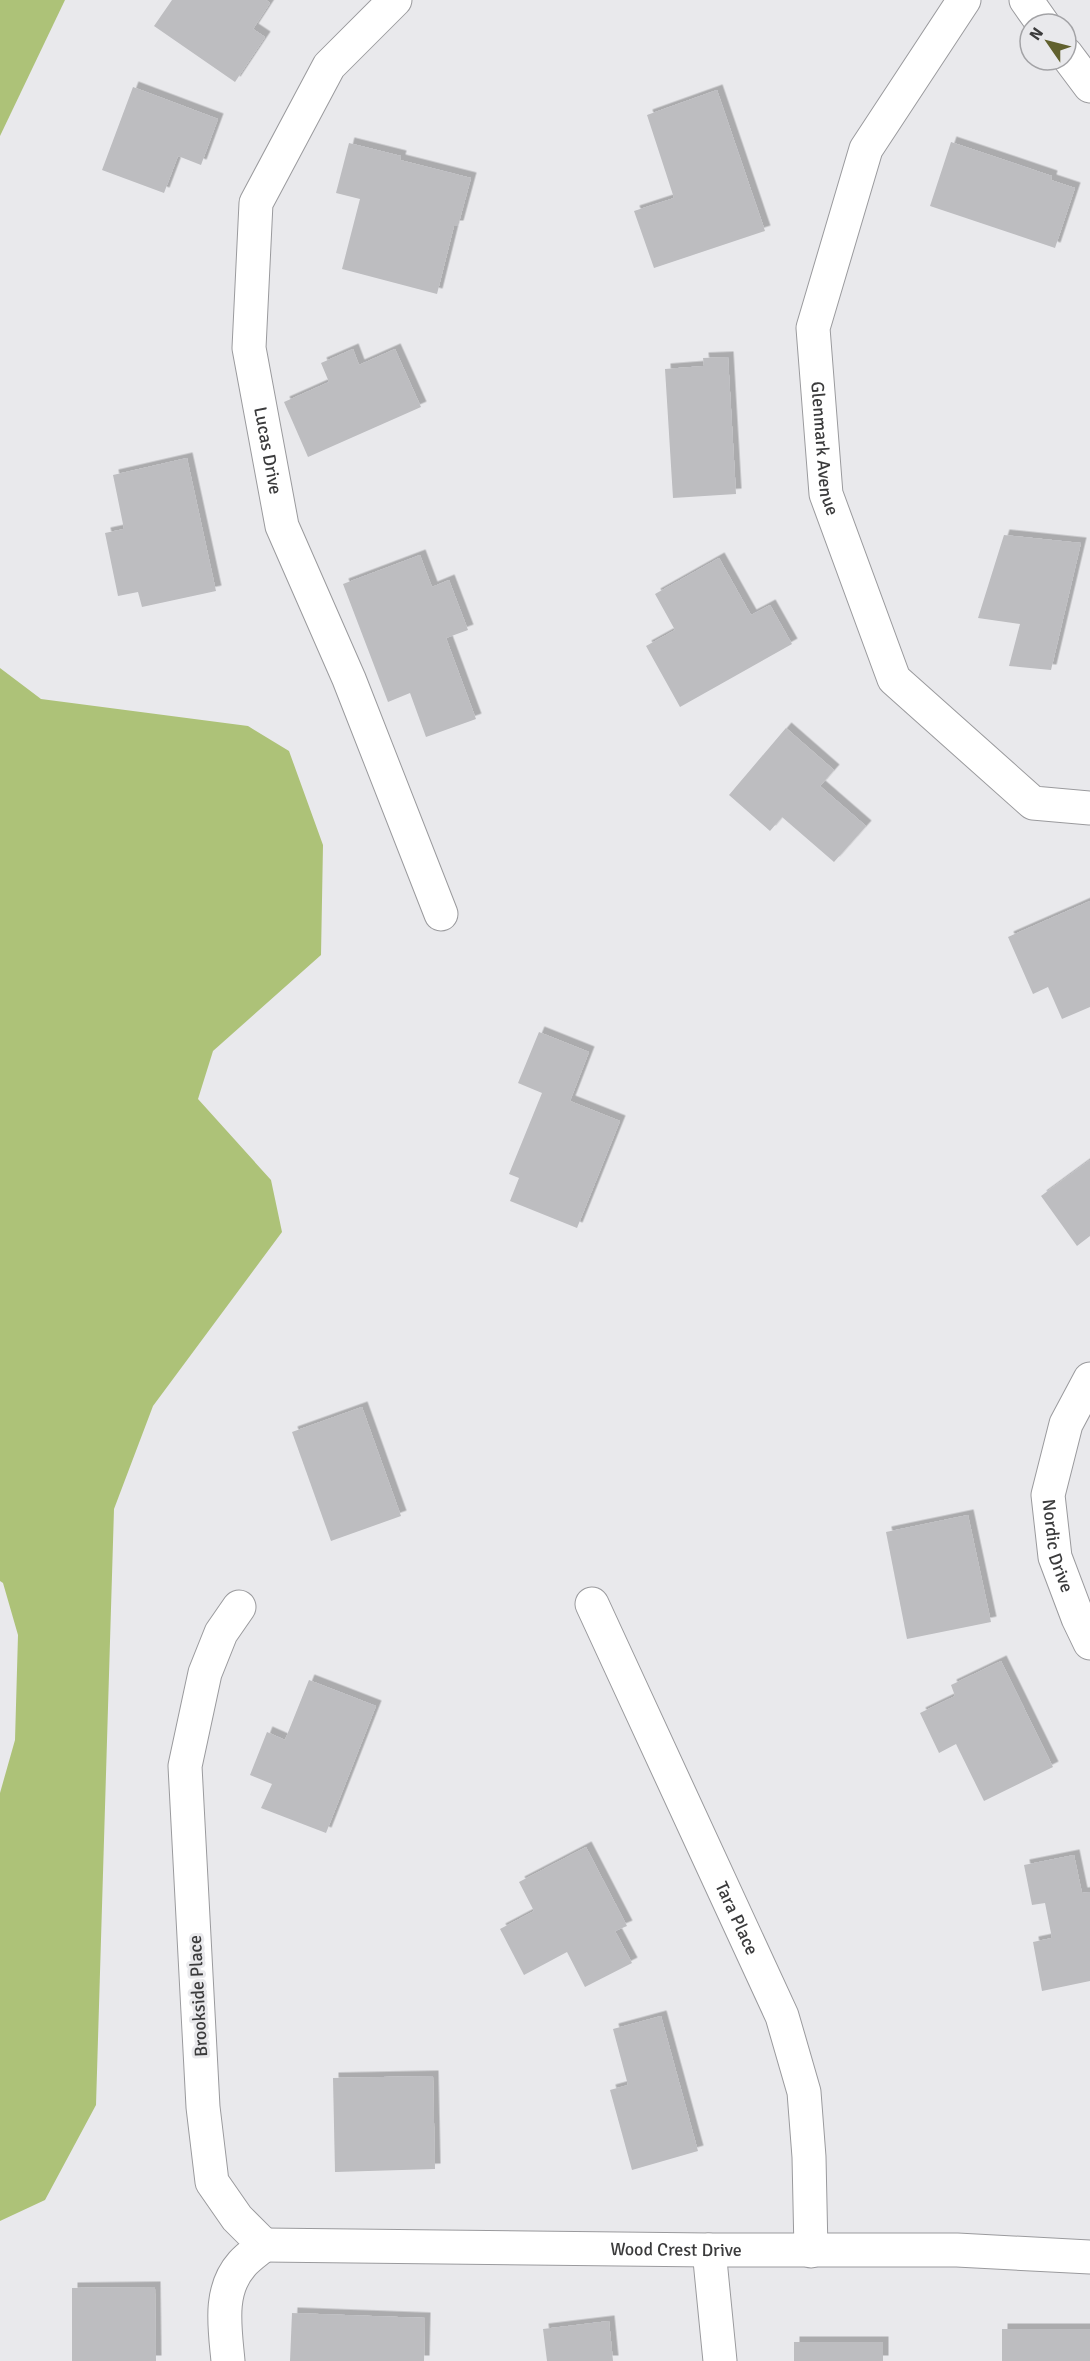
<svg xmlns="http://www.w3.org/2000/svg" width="1090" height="2361" font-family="Signika,sans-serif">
<defs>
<filter id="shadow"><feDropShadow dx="5.5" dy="-5.5" stdDeviation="0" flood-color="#0004"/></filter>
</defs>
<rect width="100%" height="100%" fill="#e9e9ec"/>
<g fill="#adc278">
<path d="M0 0H65L0 136Z"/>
<path d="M0 668 41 699 248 726 289 751 323 845 321 955 213 1051 198 1099 271 1180 282 1232 153 1406 114 1509 96 2105 45 2200 0 2221V1793L15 1740 18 1635 3 1583 0 1581Z"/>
</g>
<g fill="#bdbdc0" filter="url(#shadow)">
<path d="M172 0H266L270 3 253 29 265 37 235 82 154 26Z"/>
<path d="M133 87 218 119 201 165 178 156 164 193 102 170Z"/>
<path d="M717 90 765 231 654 268 634 211 674 198 647 115Z"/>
<path d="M951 142 1052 176 1051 180 1075 188 1055 248 930 206Z"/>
<path d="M349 143 401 156 400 160 471 178 458 226H454L437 294 342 269 360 199 336 193Z"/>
<path d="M353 349 359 365 395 349 421 407 308 457 284 402 329 382 321 363Z"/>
<path d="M728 357 736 494 673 498 665 369 704 366 703 358Z"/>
<path d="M187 458 216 591 142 607 138 592 118 596 105 533 124 529 113 475Z"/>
<path d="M1004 535 1081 543 1051 670 1009 666 1020 624 978 618Z"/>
<path d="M420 555 432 587 449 580 468 630 446 638 476 719 426 737 410 693 388 702 343 584Z"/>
<path d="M719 558 751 615 770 605 792 644 680 707 646 646 675 630 655 594Z"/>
<path d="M786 728 834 770 820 786 866 826 834 862 782 817 770 831 729 795Z"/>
<path d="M1090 901V1007L1062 1019 1048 987 1033 994 1008 937Z"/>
<path d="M539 1032 589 1052 570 1101 620 1121 577 1228 510 1201 519 1178 509 1174 542 1093 518 1083Z"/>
<path d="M1090 1160V1236L1077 1246 1041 1196Z"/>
<path d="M362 1407 401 1516 331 1541 292 1432Z"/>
<path d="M968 1515 991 1622 907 1639 886 1532Z"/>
<path d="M1001 1661 1053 1767 984 1801 956 1744 939 1753 920 1713 955 1696 951 1685Z"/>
<path d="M309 1680 376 1706 326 1833 261 1808 272 1784 250 1775 267 1732 285 1740Z"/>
<path d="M586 1847 627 1926 615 1931 632 1963 585 1987 567 1952 524 1975 500 1929 534 1911 519 1882Z"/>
<path d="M1074 1855 1082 1893 1090 1892V1981L1042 1991 1033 1942 1052 1938 1045 1903 1032 1905 1024 1865Z"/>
<path d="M661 2016 698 2151 632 2170 610 2090 628 2085 613 2029Z"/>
<path d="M433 2076 435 2169 335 2172 333 2078Z"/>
<path d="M155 2287 156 2361H72V2288Z"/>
<path d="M292 2313 425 2318 424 2361H290Z"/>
<path d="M609 2321 613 2361H547L543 2329Z"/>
<rect x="1002" y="2329" width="88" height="32"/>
<rect x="794" y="2342" width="89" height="19"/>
</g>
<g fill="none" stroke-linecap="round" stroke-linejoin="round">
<defs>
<g id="minor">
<path id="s1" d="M395 0 329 66 256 203 249 348 282 526 349 679 441 914"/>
<path id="s2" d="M964 0 866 149 813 328 826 494 894 679 1033 803 1090 808"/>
<path d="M1026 0 1043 24"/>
<path d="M1066 54 1090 86"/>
<path id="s3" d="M1090 1379 1066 1424 1048 1495 1055 1557 1078 1618 1090 1643"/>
<path id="s4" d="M592 1604 782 2016 804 2092 809 2157 811 2251"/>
<path id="s5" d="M264 2245 709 2250H957L1090 2257"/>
<path d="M709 2250 720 2361"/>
<path d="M228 2361C225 2328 218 2291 242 2264 248 2257 257 2251 264 2245L237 2218 212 2182 203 2107 185 1766 205 1673 221 1633 239 1607"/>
</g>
</defs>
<use href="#minor" stroke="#9a9a9d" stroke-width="35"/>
<use href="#minor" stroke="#fff" stroke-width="33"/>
</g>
<g text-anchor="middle" stroke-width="6" stroke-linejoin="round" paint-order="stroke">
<g font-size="18" fill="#3b3b3c" stroke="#e9e9ec">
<text dy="6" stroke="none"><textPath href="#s2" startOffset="486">Glenmark Avenue</textPath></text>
<text dy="6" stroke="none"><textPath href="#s1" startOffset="498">Lucas Drive</textPath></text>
<text dy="6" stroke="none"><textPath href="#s3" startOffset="176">Nordic Drive</textPath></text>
<text dy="6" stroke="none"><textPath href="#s4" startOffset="346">Tara Place</textPath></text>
<text transform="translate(198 1996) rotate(-93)" y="6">Brookside Place</text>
<text dy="6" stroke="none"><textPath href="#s5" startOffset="412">Wood Crest Drive</textPath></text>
</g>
</g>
<g transform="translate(1048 42) rotate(305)"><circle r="28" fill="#e9e9ec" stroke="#a3a3a6" stroke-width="1.5"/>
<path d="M0-4.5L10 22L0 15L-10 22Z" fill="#61612e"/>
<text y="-9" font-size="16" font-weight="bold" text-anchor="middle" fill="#3b3b3c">N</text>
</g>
</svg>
